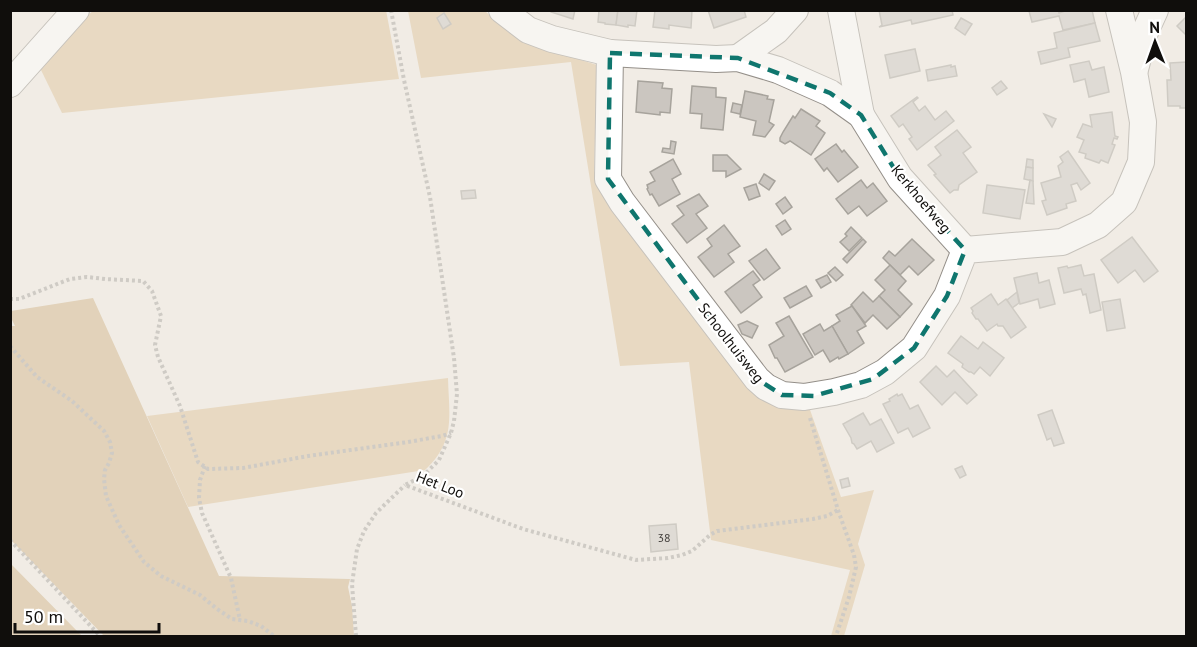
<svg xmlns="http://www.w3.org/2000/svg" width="1197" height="647" font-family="'PT Sans',sans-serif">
<rect width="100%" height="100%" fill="#f1ece5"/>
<g fill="#dec198">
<path d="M386 10 399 79 62 113 40 68 84 18 93 11Z"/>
<path d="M408 11H485L508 32 549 50 597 65 594 171 615 206 777 403 809 407 841 497 874 490 858 544 865 565 844 636H831L850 570 711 540 689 362 620 366 571 62 421 78Z"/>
<path d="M448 378C449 416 456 441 425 470L188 507 147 416Z"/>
</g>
<g fill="#d0b185">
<path d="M93 298 219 576 350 579 348 587 352 606 354 636H104L11 540 10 326H15L11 318V311Z"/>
<path d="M10 563 79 633 82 636H11Z"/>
</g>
<g fill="#cbc6c0" stroke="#a7a39c" stroke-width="1.5">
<path d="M551 10H575L573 19 551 12Z"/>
<path d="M599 10H618L616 25 605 24V23L598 22Z"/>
<path d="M618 10H637L635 26 628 25V27L616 25Z"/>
<path d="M655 10H692L691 28 669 25V29L653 27Z"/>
<path d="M708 10H744L746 17 714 28Z"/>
<path d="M879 10H952L953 15 912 24 911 20 879 27 882 25Z"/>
<path d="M1058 10 1059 13 1068 10H1092L1095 23 1063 30 1059 16 1032 22 1029 11Z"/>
<path d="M444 13 451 24 443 29 437 18Z"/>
<path d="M1186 17V35L1177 26Z"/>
<path d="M961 18 972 24 965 35 955 28Z"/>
<path d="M1095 23 1100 41 1068 48 1070 57 1041 64 1038 52 1057 48 1054 33Z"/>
<path d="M915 49 920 71 890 78 885 55Z"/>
<path d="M1089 61 1092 70 1104 67 1109 92 1089 97 1085 79 1074 82 1070 65Z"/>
<path d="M1186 62V108H1180V106H1168L1167 80H1171L1170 63Z"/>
<path d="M951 65V67L955 66 957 76 928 81 926 70Z"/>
<path d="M638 81 663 83 662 88 672 89 670 113 660 112V115L636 112Z"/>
<path d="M1001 81 1007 88 997 95 992 88Z"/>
<path d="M692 86 716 88V97L726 98 723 130 701 128 702 114 690 113Z"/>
<path d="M745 91 768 96 767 99 774 100 769 122 774 125 765 137 753 135 756 121 740 117Z"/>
<path d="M917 97 918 98 913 102 919 111 925 106 935 120 946 111 954 121 917 150 909 139 912 137 903 124 899 127 891 116Z"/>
<path d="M733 103 742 105 740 114 731 112Z"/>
<path d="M801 109 820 121 816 126 825 133 811 155 790 141 785 144 780 141V138L783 132 793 116 795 118Z"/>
<path d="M1112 112 1115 136 1118 137 1117 139 1114 138 1112 144 1115 145 1108 163 1101 160 1099 163 1085 158 1086 154 1079 152 1084 140 1077 137 1083 124 1092 127 1090 115Z"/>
<path d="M1044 114 1056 119 1052 127Z"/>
<path d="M957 130 971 147 963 153 977 172 959 185 958 190H954L950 193 934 175 936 174 928 165 941 155 935 147Z"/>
<path d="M671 141 676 142 674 154 662 152 663 148 670 149Z"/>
<path d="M836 144 842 152 844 150 858 167 838 182 827 168 824 171 815 159Z"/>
<path d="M1068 151 1090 183 1081 190 1077 183 1071 185 1076 201 1066 204 1067 208 1047 215 1042 201 1046 200 1041 183 1061 177 1058 166 1063 162 1060 157Z"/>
<path d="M713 155H727L741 169 726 177V171H713Z"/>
<path d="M673 159 681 174 672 179 680 194 659 206 652 194 650 195 647 189 648 188 647 185 655 181 650 172Z"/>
<path d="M1027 159 1033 160V168L1026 167Z"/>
<path d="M1026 167 1033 168V181L1024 179Z"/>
<path d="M764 174 775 181 769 190 759 183Z"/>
<path d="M861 180 867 188 873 183 887 201 867 216 859 206 848 214 836 199Z"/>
<path d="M1030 180 1033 181 1034 204 1026 203Z"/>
<path d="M756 184 760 196 749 200 744 188Z"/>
<path d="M987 185 1025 190 1020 219 983 213Z"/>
<path d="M475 190 476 198 462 199 461 191Z"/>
<path d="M699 194 708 206 696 214 707 228 687 243 672 224 684 215 677 206Z"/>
<path d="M785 197 792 207 783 214 776 204Z"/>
<path d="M785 220 791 229 782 235 776 226Z"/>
<path d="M724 225 740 246 728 254 734 262 714 277 698 257 712 246 707 239Z"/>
<path d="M851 227 862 238 849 251 840 242 847 236 845 234Z"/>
<path d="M1132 237 1158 271 1144 282 1135 270 1118 283 1101 260Z"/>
<path d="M863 239 866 242 847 263 843 259Z"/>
<path d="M912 239 934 260 918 275 909 266 900 275 883 258 889 251 895 256Z"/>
<path d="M766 249 780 268 764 280 749 261Z"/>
<path d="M890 265 906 281 898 290 912 304 900 317 879 296 885 290 875 280Z"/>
<path d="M1081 265 1084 276 1094 274 1101 310 1090 313 1086 294 1083 295 1081 289 1064 293 1058 268 1067 266 1068 268Z"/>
<path d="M835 267 843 275 836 281 828 273Z"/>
<path d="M753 271 760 280 753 285 762 297 741 313 725 292Z"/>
<path d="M1037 273 1039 283 1049 280 1055 304 1040 308 1038 299 1020 304 1014 278Z"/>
<path d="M827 275 831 282 821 288 816 280Z"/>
<path d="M806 286 812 296 790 308 784 298Z"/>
<path d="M863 292 873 302 879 296 900 317 887 329 873 315 865 323 852 306 851 305Z"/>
<path d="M1017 292 1019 303 1012 308 1007 300Z"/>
<path d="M991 294 998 305 1006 299 1026 327 1011 338 1003 326H998L997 324 987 331 978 319H976L972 313 973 311 971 308Z"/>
<path d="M1120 299 1125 328 1107 331 1102 302Z"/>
<path d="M852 306 866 326 857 331 864 343 848 354 832 326 840 321 836 315Z"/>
<path d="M789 316 813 357 785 372 777 358H775L769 345 784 336 776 323Z"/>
<path d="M747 321 758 326 752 338 742 334 738 325Z"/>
<path d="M820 324 824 331 832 326 848 354 839 359 838 357 830 362 823 350 815 355 803 334Z"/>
<path d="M961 336 978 349 983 342 1004 358 990 376 980 367 974 374 971 372H969L962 367 963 364 948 353Z"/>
<path d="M936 366 947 377 954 370 977 395 967 404 955 392 942 405 920 382Z"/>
<path d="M897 394 898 396 902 394 910 409 918 405 930 428 913 437 908 428 898 433 883 404 890 401 889 399Z"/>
<path d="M1052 410 1064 443 1054 446 1051 438 1047 440 1038 415Z"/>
<path d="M863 413 870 425 881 419 894 443 877 452 871 441 857 449 854 444 852 443 851 438 843 424Z"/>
<path d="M962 466 966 475 960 478 955 469Z"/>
<path d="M848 478 850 486 842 488 840 480Z"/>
<path d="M676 524 678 549 651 552 649 526Z"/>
</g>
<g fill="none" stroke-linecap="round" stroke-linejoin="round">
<defs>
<g id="minor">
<path d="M502 10 528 30 552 39 610 53 608 179 622 202 757 379 766 387 782 395 804 397 834 392 861 385 885 372 914 348 947 296 965 250 1062 242 1098 225 1124 202 1141 162 1143 122 1134 72 1119 10"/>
<path d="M841 10 861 115"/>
<path d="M610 53 716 59 738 58 778 70 830 93 861 115 900 178 965 250"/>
<path d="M738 58 776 31 795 10"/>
<path d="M1135 69 1145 32 1155 10"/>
<path d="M10 84 76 10"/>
</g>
</defs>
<use href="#minor" stroke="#948f89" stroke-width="28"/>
<g stroke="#a6a29d" stroke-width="4" stroke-dasharray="3 3" stroke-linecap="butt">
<path d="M391 10 404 80 430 197 454 358 457 394 454 421 451 433 439 460 423 476 405 485 523 529 636 560 668 558 682 555 692 551 710 535 717 531 813 519 827 516 838 510"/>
<path d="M10 299H19L70 279 87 277 105 279 143 281 152 291 161 316 155 345 158 357 180 406 198 462 208 469 243 468 308 456 408 442 442 436 451 433"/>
<path d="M10 346 37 377 72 401 104 431 110 442 112 453 109 463 105 470 104 479 106 496 119 525 144 562 161 576 200 595 217 609 232 619 248 621 261 626 274 636"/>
<path d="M810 418 838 510 854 555 856 567 849 597 836 636"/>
<path d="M205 466 200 480 199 498 202 513 231 578 240 620"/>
<path d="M10 540 100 636"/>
<path d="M356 636 352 584 357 549 364 531 376 513 405 485"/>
</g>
<use href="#minor" stroke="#fff" stroke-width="26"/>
</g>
<path d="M0 0H1197V647H0ZM610 53 738 58 830 93 861 115 900 178 965 250 947 296 914 348 873 379 814 396 782 395 757 379 608 179Z" fill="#f1ece5" fill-opacity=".55" fill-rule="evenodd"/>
<path fill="none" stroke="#0f766e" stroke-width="4.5" stroke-dasharray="12 8" stroke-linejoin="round" d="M610 53 738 58 830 93 861 115 900 178 965 250 947 296 914 348 873 379 814 396 782 395 757 379 608 179Z"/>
<g text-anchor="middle" stroke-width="4.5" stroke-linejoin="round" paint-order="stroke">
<g font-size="12" fill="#3f3c39">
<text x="664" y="542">38</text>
</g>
<g font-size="15" fill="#100e0c" stroke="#fff">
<text transform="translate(921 199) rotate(50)" y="5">Kerkhoefweg</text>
<text transform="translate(731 343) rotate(52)" y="5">Schoolhuisweg</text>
<text transform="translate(440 485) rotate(21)" y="5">Het Loo</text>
</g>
</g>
<rect width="1197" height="647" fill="none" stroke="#100e0c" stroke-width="24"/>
<g transform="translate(1155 42) rotate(359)" stroke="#ffffff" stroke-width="4.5" paint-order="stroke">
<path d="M0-4.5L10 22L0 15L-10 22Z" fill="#100e0c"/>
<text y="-9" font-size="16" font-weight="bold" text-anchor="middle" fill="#100e0c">N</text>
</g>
<path d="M15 623v9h144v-9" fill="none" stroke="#100e0c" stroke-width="3"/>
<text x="24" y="623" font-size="18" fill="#100e0c" stroke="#ffffff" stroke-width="4.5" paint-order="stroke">50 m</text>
</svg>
